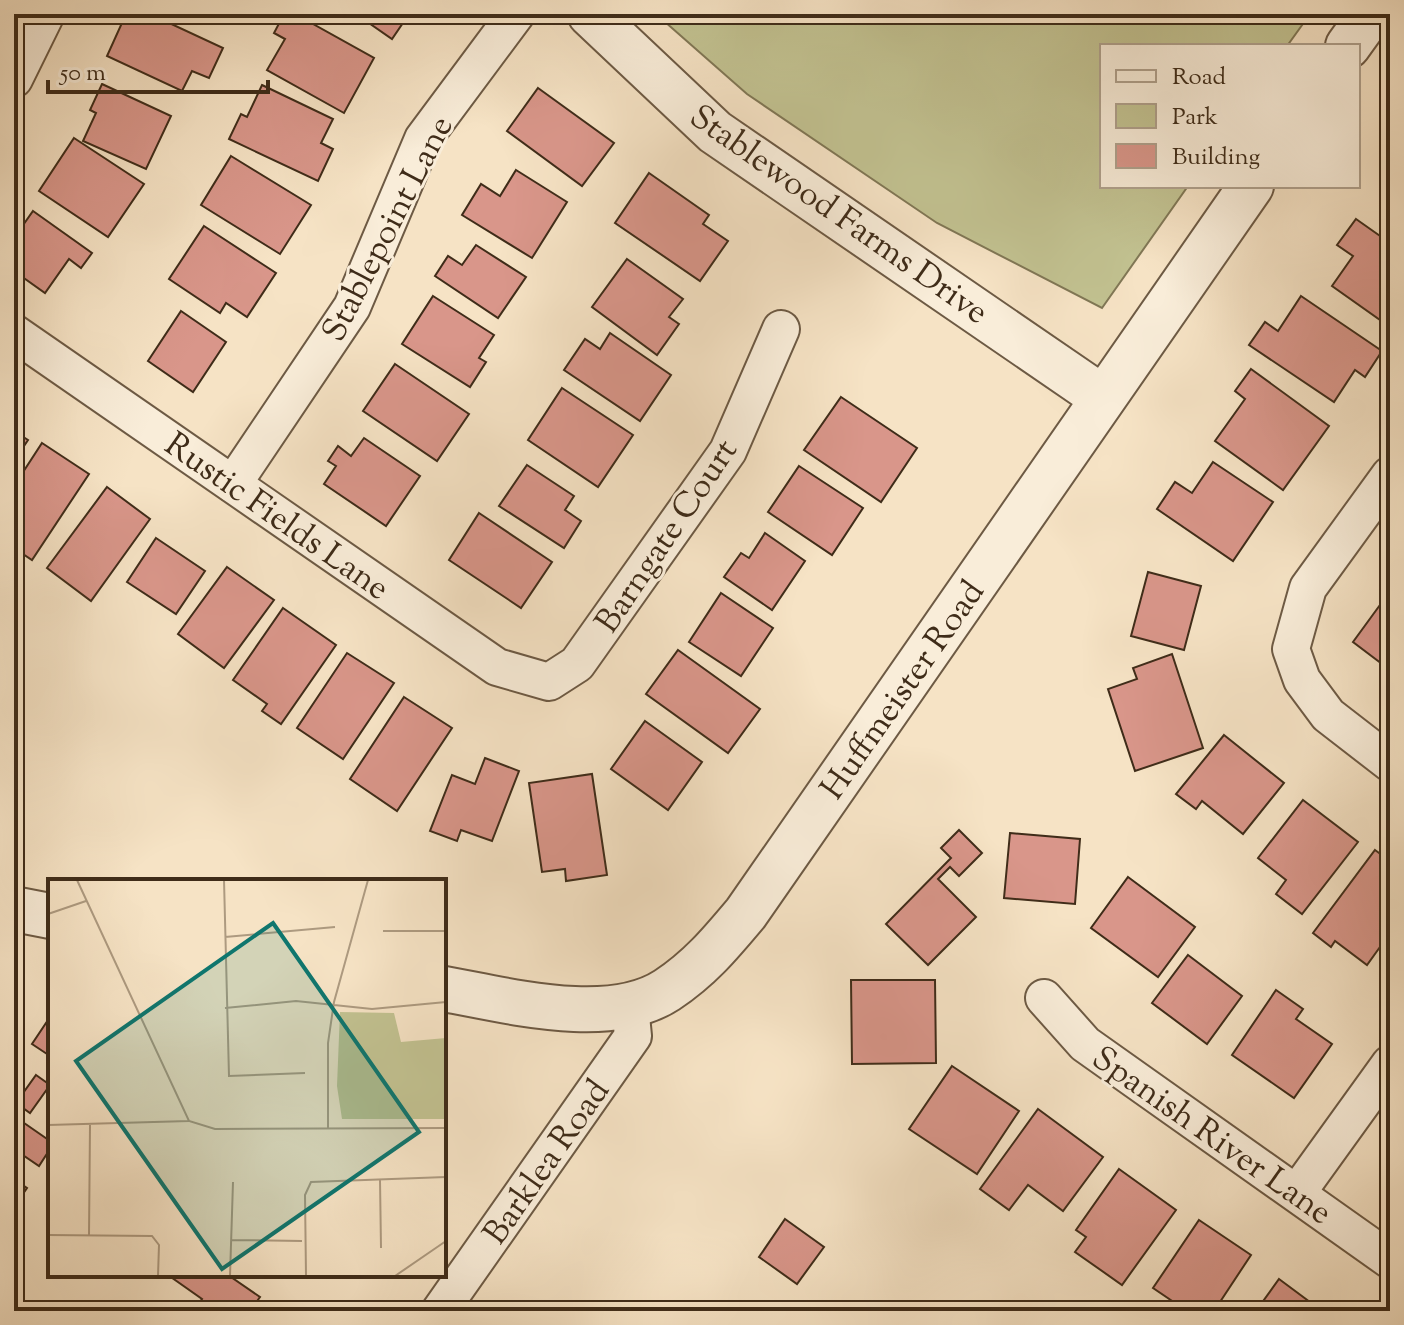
<svg xmlns="http://www.w3.org/2000/svg" width="1404" height="1325" font-family="'Sorts Mill Goudy',serif">
<rect width="100%" height="100%" fill="#f6e3c5"/>
<filter id="stains"><feTurbulence type="fractalNoise" baseFrequency=".0025" numOctaves="4"/><feColorMatrix values="0 0 0 0 .2 0 0 0 0 .09 0 0 0 0 .02 0 0 0 .5 -.17"/></filter>
<radialGradient id="worn" r=".72"><stop offset=".6" stop-color="#630" stop-opacity="0"/><stop offset="1" stop-color="#630" stop-opacity=".3"/></radialGradient>
<path fill="#c2c291" stroke="#807755" stroke-width="2" d="M656 14H1310L1287 46H1102V186H1188L1102 308 937 223 747 94Z"/>
<g fill="#d9968a" stroke="#3f2c19" stroke-width="2">
<path d="M126 14H150L223 48 209 78 192 71 182 91 107 56Z"/>
<path d="M284 14H295L374 58 344 113 267 70 285 39 274 33Z"/>
<path d="M356 14H409L392 39Z"/>
<path d="M102 84 171 116 146 169 83 141 96 113 90 110Z"/>
<path d="M262 85 333 119 321 143 333 149 318 181 229 139 241 114 247 117Z"/>
<path d="M538 88 614 143 582 186 507 131Z"/>
<path d="M74 138 144 184 108 237 39 191Z"/>
<path d="M231 156 311 205 280 254 201 205Z"/>
<path d="M516 170 567 202 532 258 462 215 481 184 500 196Z"/>
<path d="M649 173 709 215 703 224 728 241 700 281 615 223Z"/>
<path d="M33 211 92 253 81 268 69 259 45 293 14 271V256L22 245 14 238Z"/>
<path d="M1356 219 1390 243V327L1332 286 1353 256 1337 245Z"/>
<path d="M204 226 276 273 247 317 226 303 220 313 169 279Z"/>
<path d="M476 245 526 277 498 318 435 276 448 256 462 265Z"/>
<path d="M627 259 683 299 669 317 679 324 657 355 592 307Z"/>
<path d="M433 296 494 335 479 358 486 362 470 387 402 344Z"/>
<path d="M1301 296 1382 351 1365 377 1355 370 1334 402 1249 345 1265 322 1278 331Z"/>
<path d="M181 311 226 342 193 392 148 361Z"/>
<path d="M610 333 671 375 640 421 564 370 585 339 600 349Z"/>
<path d="M395 364 469 414 437 461 363 411Z"/>
<path d="M1251 369 1329 426 1283 490 1215 441 1245 399 1235 391Z"/>
<path d="M562 388 633 435 598 487 528 440Z"/>
<path d="M841 397 917 448 881 502 804 450Z"/>
<path d="M14 418 20 422 14 431 28 440 14 461Z"/>
<path d="M364 438 420 476 386 526 324 484 336 466 328 461 338 446 351 456Z"/>
<path d="M42 443 89 474 32 560 14 548V486Z"/>
<path d="M1213 462 1273 502 1233 561 1157 509 1175 482 1192 493Z"/>
<path d="M527 465 574 496 565 510 581 521 564 548 499 506Z"/>
<path d="M799 466 863 508 832 555 768 512Z"/>
<path d="M107 487 150 519 91 601 47 568Z"/>
<path d="M479 513 552 562 521 608 449 560Z"/>
<path d="M765 533 805 561 772 610 724 577 741 553 749 558Z"/>
<path d="M156 538 205 571 176 614 127 582Z"/>
<path d="M227 567 274 600 224 668 178 634Z"/>
<path d="M1148 572 1201 586 1184 650 1131 636Z"/>
<path d="M721 593 773 628 741 676 689 642Z"/>
<path d="M1388 594 1390 596V670L1353 642Z"/>
<path d="M283 608 336 645 281 724 262 711 267 704 233 680Z"/>
<path d="M678 650 760 709 728 753 646 694Z"/>
<path d="M347 653 394 683 343 759 297 728Z"/>
<path d="M1172 654 1203 748 1135 771 1108 689 1137 679 1133 668Z"/>
<path d="M404 697 452 728 397 811 350 779Z"/>
<path d="M645 721 702 762 668 810 611 769Z"/>
<path d="M1224 735 1284 783 1243 834 1202 801 1196 809 1176 794Z"/>
<path d="M485 758 519 771 492 841 461 830 457 841 430 831 452 775 475 784Z"/>
<path d="M592 774 607 875 566 881 565 869 542 872 529 783Z"/>
<path d="M1303 800 1358 842 1302 914 1276 894 1286 880 1258 858Z"/>
<path d="M959 830 982 853 959 876 950 867 938 879 976 917 928 965 886 924 951 858 941 848Z"/>
<path d="M1010 833 1080 839 1075 904 1004 898Z"/>
<path d="M1375 850 1390 861V933L1367 965 1335 941 1331 947 1313 933Z"/>
<path d="M1128 877 1195 927 1158 977 1091 928Z"/>
<path d="M1188 955 1242 996 1207 1044 1152 1003Z"/>
<path d="M851 980H935L936 1063 852 1064Z"/>
<path d="M1276 990 1303 1009 1296 1019 1332 1044 1294 1098 1232 1055Z"/>
<path d="M50 1017V1056L32 1044Z"/>
<path d="M952 1066 1019 1111 977 1174 909 1129Z"/>
<path d="M36 1075 50 1085 30 1113 16 1103Z"/>
<path d="M1038 1109 1103 1157 1063 1211 1028 1185 1009 1210 980 1189Z"/>
<path d="M14 1116 50 1141V1149L39 1166 14 1149Z"/>
<path d="M1119 1169 1176 1210 1122 1285 1075 1252 1086 1237 1076 1230Z"/>
<path d="M14 1179 27 1188 14 1207Z"/>
<path d="M785 1219 824 1247 797 1284 759 1257Z"/>
<path d="M1199 1220 1251 1255 1214 1311H1187L1153 1288Z"/>
<path d="M168 1275H228L260 1297 250 1311H193L202 1299Z"/>
<path d="M1279 1279 1322 1311H1256Z"/>
</g>
<g fill="none" stroke-linecap="round" stroke-linejoin="round">
<defs>
<g id="minor">
<path d="M14 79 46 14"/>
<path d="M14 333 497 667 549 682 577 664 728 451 781 329"/>
<path d="M1390 475 1308 588 1291 649 1302 680 1328 715 1390 763"/>
<path d="M233 484 352 307 423 139 516 14"/>
<path d="M1044 998 1085 1044 1390 1260"/>
<path d="M1297 1193 1390 1064"/>
<path d="M440 1311 633 1036 630 1006"/>
</g>
<g id="tertiary">
<path d="M590 14 715 132 1103 398"/>
<path d="M1348 46 1371 14"/>
<path d="M14 909 50 916"/>
<path d="M444 989C507 1000 609 1028 667 990 700 968 720 944 746 913L1251 186"/>
</g>
</defs>
<use href="#minor" stroke="#6d5a44" stroke-width="40"/>
<use href="#tertiary" stroke="#6d5a44" stroke-width="48"/>
<use href="#minor" stroke="#f9edd9" stroke-width="36"/>
<use href="#tertiary" stroke="#f9edd9" stroke-width="44"/>
</g>
<g text-anchor="middle" stroke-width="6" stroke-linejoin="round" paint-order="stroke">
<g font-size="34" fill="#3f2c19" stroke="#f9edd9">
<text transform="translate(840 213) rotate(35)" y="12">Stablewood Farms Drive</text>
<text transform="translate(386 228) rotate(-63)" y="12">Stablepoint Lane</text>
<text transform="translate(278 515) rotate(35)" y="12">Rustic Fields Lane</text>
<text transform="translate(665 535) rotate(-56)" y="12">Barngate Court</text>
<text transform="translate(901 689) rotate(-55)" y="12">Huffmeister Road</text>
<text transform="translate(1213 1134) rotate(35)" y="12">Spanish River Lane</text>
<text transform="translate(545 1161) rotate(-55)" y="12">Barklea Road</text>
</g>
</g>
<g transform="translate(48 879)">
<rect width="398" height="398" fill="#f6e3c5"/>
<path d="M292 133 346 134 353 163 398 159V240H294L289 207Z" fill="#c2c291"/>
<path fill="none" stroke="#ad9a80" stroke-width="2" d="M29 1 141 242 167 250 398 249M176 1 181 197 257 194M0 35 38 22M335 52H398M177 58 287 48M177 129 248 122 324 130 398 123M0 246 141 242M280 249V164L286 123 320 1M332 301 333 369M0 356 104 357 111 366 110 397M41 356 42 246M183 361 254 362M182 397 185 303M258 397 257 316 263 303 398 298M347 397 398 362"/>
<path fill="#0f766e" fill-opacity="0.15" stroke="#0f766e" stroke-width="4" d="M225 44 371 253 174 390 28 182Z"/>
<rect width="398" height="398" fill="none" stroke="#3f2c19" stroke-width="4"/>
</g>
<rect width="1404" height="1325" fill="none" stroke="#f6e3c5" stroke-width="48"/>
<rect x="16" y="16" width="1372" height="1293" fill="none" stroke="#3f2c19" stroke-width="4"/>
<rect x="24" y="24" width="1356" height="1277" fill="none" stroke="#3f2c19" stroke-width="2"/>
<rect x="1100" y="44" width="260" height="144" fill="#f9edd9" stroke="#afa08c" stroke-width="2"/>
<rect x="1116" y="70" width="40" height="12" fill="#f9edd9" stroke="#afa08c" stroke-width="2"/>
<text x="1172" y="84" font-size="24" fill="#3f2c19">Road</text>
<rect x="1116" y="104" width="40" height="24" fill="#c2c291" stroke="#afa08c" stroke-width="2"/>
<text x="1172" y="124" font-size="24" fill="#3f2c19">Park</text>
<rect x="1116" y="144" width="40" height="24" fill="#d9968a" stroke="#afa08c" stroke-width="2"/>
<text x="1172" y="164" font-size="24" fill="#3f2c19">Building</text>
<path d="M48 80v12h220v-12" fill="none" stroke="#3f2c19" stroke-width="4"/>
<text x="60" y="80" font-size="24" fill="#3f2c19" stroke="#f9edd9" stroke-width="6" paint-order="stroke">50 m</text>
<rect width="100%" height="100%" filter="url(#stains)"/>
<rect width="100%" height="100%" fill="url(#worn)"/>
</svg>
